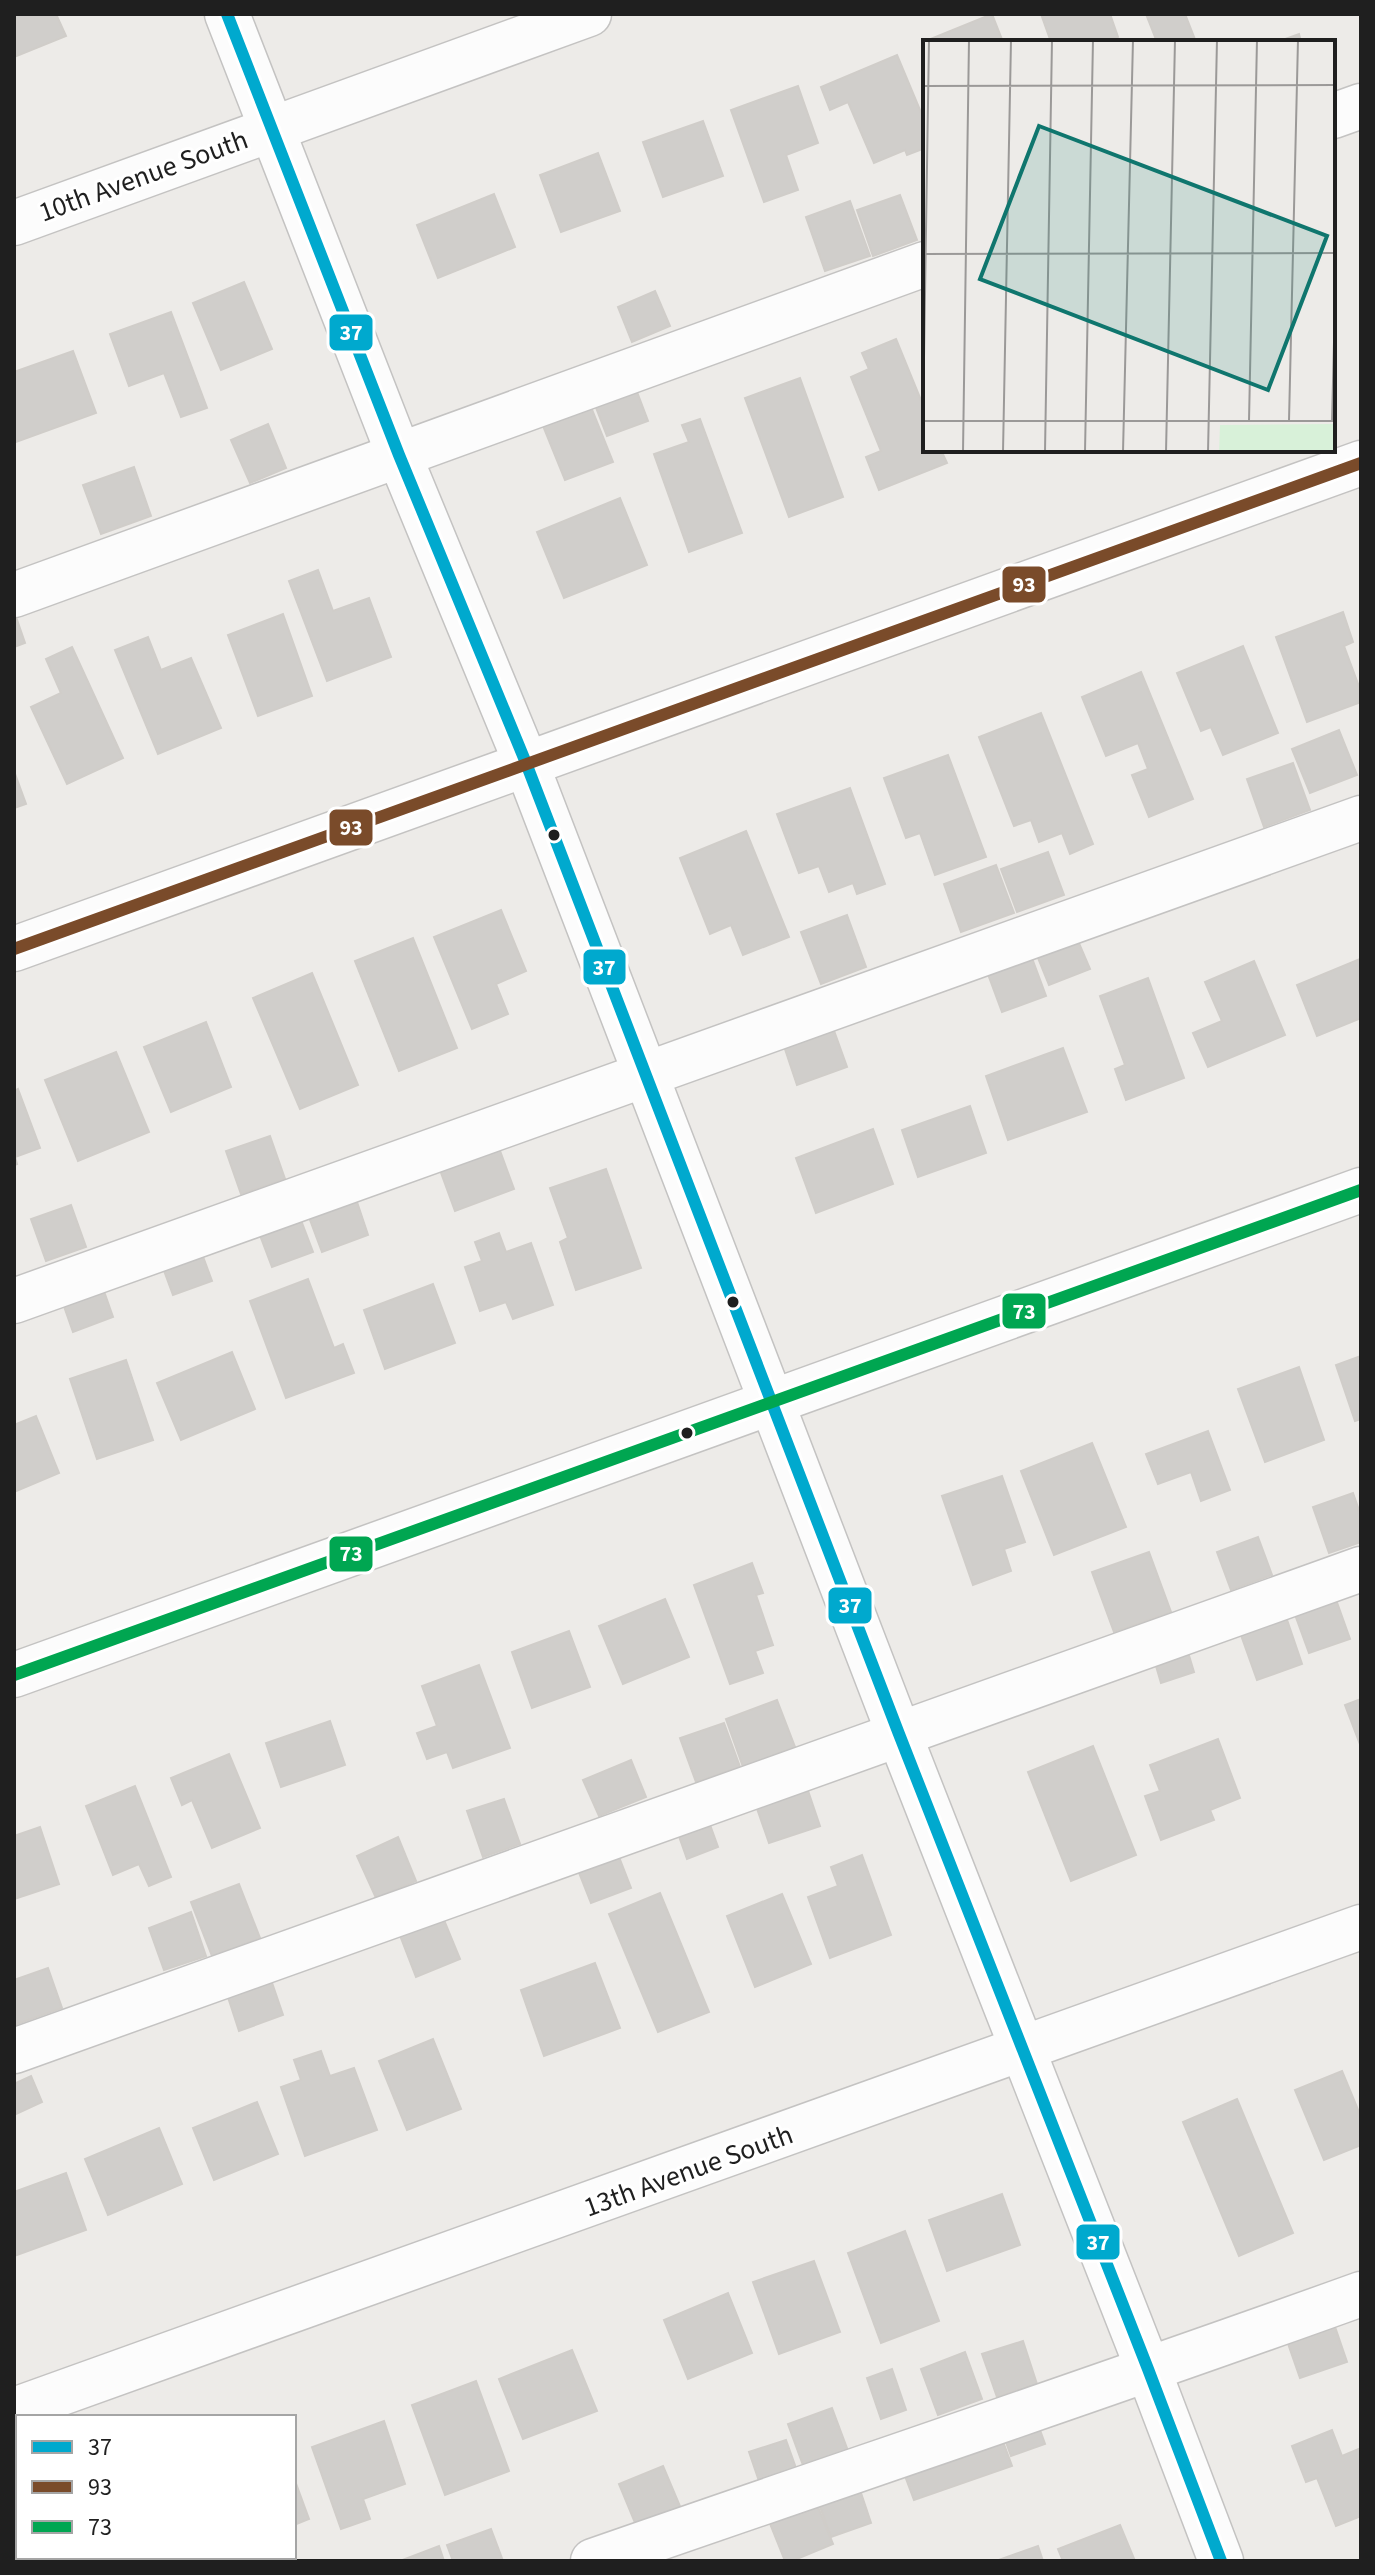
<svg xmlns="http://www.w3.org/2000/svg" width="1375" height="2575" font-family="'Source Sans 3',sans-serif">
<rect width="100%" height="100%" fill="#edebe8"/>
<g fill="#d0cecb" stroke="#d0cdc9" stroke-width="2">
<path d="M14 14H56L66 36 14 57Z"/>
<path d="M992 14 1003 42H929L928 40Z"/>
<path d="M1041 14H1110L1118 37 1104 42H1051Z"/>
<path d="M1146 14H1185L1196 42H1157Z"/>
<path d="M1299 34 1301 42H1277Z"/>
<path d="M897 55 925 122V148L907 155 905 150 874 163 848 102 830 110 821 87Z"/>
<path d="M798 86 818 143 786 155 798 190 764 202 731 110Z"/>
<path d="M703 121 723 176 663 197 643 142Z"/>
<path d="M598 153 620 211 561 232 540 175Z"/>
<path d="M494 194 515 247 438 278 417 225Z"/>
<path d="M900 195 917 240 873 256 857 210Z"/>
<path d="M850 201 870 256 825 271 806 217Z"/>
<path d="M244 282 272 349 221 370 193 303Z"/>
<path d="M655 291 670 326 632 342 618 307Z"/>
<path d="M171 312 207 408 181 417 164 373 129 386 110 334Z"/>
<path d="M896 339 925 410V450H941L947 463 879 490 866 457 881 451 851 377 869 369 862 353Z"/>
<path d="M73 351 96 413 16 442 14 435V372Z"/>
<path d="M631 376 648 421 607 436 590 392Z"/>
<path d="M800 378 843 497 789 517 745 398Z"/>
<path d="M585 392 613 462 565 480 537 411Z"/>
<path d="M700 419 742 533 689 552 654 454 689 442 682 425Z"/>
<path d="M268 424 286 468 250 483 231 440Z"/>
<path d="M134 467 151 516 101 534 83 485Z"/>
<path d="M620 498 647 565 564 598 537 532Z"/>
<path d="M318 570 333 611 369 598 391 657 327 681 289 581Z"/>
<path d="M14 611 25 643 14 647Z"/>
<path d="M1343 612 1353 642 1344 646 1361 692V702L1307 722 1276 637Z"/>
<path d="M283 614 312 696 258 716 228 635Z"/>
<path d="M148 637 161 670 191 658 221 728 158 754 115 650Z"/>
<path d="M1243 646 1278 733 1223 755 1211 727 1201 731 1177 673Z"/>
<path d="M72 647 123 758 67 784 31 707 61 693 46 659Z"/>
<path d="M1141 672 1193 799 1149 817 1132 775 1148 769 1138 743 1106 756 1082 697Z"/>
<path d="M1041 713 1093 844 1070 854 1062 833 1039 842 1031 820 1014 826 979 737Z"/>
<path d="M1339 730 1357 775 1310 793 1292 749Z"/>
<path d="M948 755 986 857 935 875 920 833 906 838 884 778Z"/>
<path d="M1293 763 1310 810 1264 827 1247 779Z"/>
<path d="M14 771 26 804 14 808Z"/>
<path d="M850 788 885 884 857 894 853 883 829 892 819 866 799 873 777 814Z"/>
<path d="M746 831 789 937 743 955 731 925 710 934 680 858Z"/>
<path d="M1048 852 1064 895 1017 912 1001 869Z"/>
<path d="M996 865 1014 913 961 932 944 884Z"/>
<path d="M501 910 526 971 496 984 508 1014 472 1029 434 937Z"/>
<path d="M847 915 866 967 821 984 801 932Z"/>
<path d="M1072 927 1090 969 1049 985 1032 943Z"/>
<path d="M413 938 457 1048 399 1071 355 961Z"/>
<path d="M1026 942 1046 996 1002 1012 982 958Z"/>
<path d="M1360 959 1361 1018 1317 1036 1297 985Z"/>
<path d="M1254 961 1285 1035 1208 1067 1193 1033 1222 1021 1205 982Z"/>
<path d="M312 973 358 1085 300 1109 253 998Z"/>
<path d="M1148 978 1184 1078 1126 1100 1115 1069 1125 1065 1100 996Z"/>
<path d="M828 1014 847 1067 797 1085 779 1031Z"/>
<path d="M206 1022 231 1087 171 1112 144 1047Z"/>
<path d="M1063 1048 1087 1112 1008 1140 986 1076Z"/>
<path d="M116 1052 149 1132 78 1161 45 1080Z"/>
<path d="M18 1089 40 1148 15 1157 17 1164 14 1165V1091Z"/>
<path d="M970 1106 986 1153 918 1177 902 1130Z"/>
<path d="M873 1129 893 1184 816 1213 796 1158Z"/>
<path d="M270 1136 285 1179 241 1194 226 1151Z"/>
<path d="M495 1137 514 1189 455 1211 436 1159Z"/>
<path d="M606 1169 641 1268 576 1290 560 1242 568 1238 550 1188Z"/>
<path d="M351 1184 368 1235 322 1252 303 1201Z"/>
<path d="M71 1205 86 1247 46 1261 31 1219Z"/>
<path d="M296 1207 313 1252 272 1267 255 1222Z"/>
<path d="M499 1233 506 1252 531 1243 553 1305 513 1319 506 1302 480 1311 465 1267 482 1261 475 1242Z"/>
<path d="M198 1243 212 1281 173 1295 159 1257Z"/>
<path d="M99 1277 113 1317 73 1332 59 1292Z"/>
<path d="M308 1279 334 1348 343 1344 354 1373 286 1398 250 1301Z"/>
<path d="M433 1284 455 1343 385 1369 364 1310Z"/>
<path d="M232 1352 255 1409 181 1440 157 1383Z"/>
<path d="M1361 1356V1419L1355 1421 1336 1365Z"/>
<path d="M126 1360 153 1440 97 1459 70 1379Z"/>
<path d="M1299 1367 1324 1440 1265 1462 1238 1389Z"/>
<path d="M36 1416 59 1473 14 1492V1425Z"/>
<path d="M1208 1431 1230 1490 1201 1501 1191 1472 1158 1484 1146 1454Z"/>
<path d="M1092 1443 1126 1527 1054 1555 1021 1471Z"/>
<path d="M1002 1476 1025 1542 1004 1549 1011 1571 973 1585 942 1496Z"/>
<path d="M1353 1493 1361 1516V1542L1329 1553 1313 1507Z"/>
<path d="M1258 1537 1272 1575 1231 1590 1217 1552Z"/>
<path d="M1149 1552 1171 1612 1114 1632 1092 1572Z"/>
<path d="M752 1563 763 1593 756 1595 773 1645 755 1651 763 1673 730 1684 694 1585Z"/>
<path d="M1334 1594 1350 1639 1309 1653 1293 1609Z"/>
<path d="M665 1599 689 1657 623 1684 599 1626Z"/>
<path d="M1282 1605 1302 1664 1257 1680 1236 1621Z"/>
<path d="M569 1631 590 1687 532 1708 512 1652Z"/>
<path d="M1184 1639 1194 1672 1161 1683 1151 1649Z"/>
<path d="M479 1665 510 1748 453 1768 447 1752 427 1759 417 1733 437 1726 422 1686Z"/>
<path d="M1361 1699V1747L1345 1705Z"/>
<path d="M777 1700 795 1747 743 1767 726 1719Z"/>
<path d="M330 1721 345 1765 281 1787 266 1743Z"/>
<path d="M724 1723 740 1767 696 1782 680 1738Z"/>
<path d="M1218 1739 1240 1798 1210 1810 1214 1820 1161 1840 1145 1796 1160 1791 1150 1765Z"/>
<path d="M1093 1746 1136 1855 1071 1881 1028 1772Z"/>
<path d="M229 1754 260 1828 212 1848 192 1800 182 1805 171 1778Z"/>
<path d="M631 1760 646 1797 599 1816 583 1780Z"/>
<path d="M803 1776 820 1826 769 1843 752 1794Z"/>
<path d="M135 1786 171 1877 149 1886 139 1864 113 1875 86 1806Z"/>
<path d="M504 1799 520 1844 483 1857 467 1811Z"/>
<path d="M705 1811 718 1847 687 1859 674 1822Z"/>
<path d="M40 1827 59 1884 14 1899V1836Z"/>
<path d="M398 1837 416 1881 376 1898 357 1856Z"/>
<path d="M614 1844 631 1888 591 1903 574 1860Z"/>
<path d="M862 1855 891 1935 830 1958 808 1897 838 1886 831 1867Z"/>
<path d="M239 1884 260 1938 212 1956 191 1902Z"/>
<path d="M660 1893 709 2012 658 2032 609 1914Z"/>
<path d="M782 1894 811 1964 755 1987 727 1916Z"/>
<path d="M439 1908 460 1959 416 1977 396 1925Z"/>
<path d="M191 1912 206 1956 164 1970 149 1928Z"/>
<path d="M595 1963 620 2028 544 2056 521 1990Z"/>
<path d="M48 1968 62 2008 14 2025V1980Z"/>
<path d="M268 1971 283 2015 239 2031 224 1985Z"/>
<path d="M433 2039 461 2109 407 2130 379 2061Z"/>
<path d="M321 2051 330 2076 354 2068 377 2130 305 2156 281 2087 301 2080 294 2060Z"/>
<path d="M1342 2071 1361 2117V2145L1324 2160 1295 2090Z"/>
<path d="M31 2076 42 2102 14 2115V2084Z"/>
<path d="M1237 2099 1293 2233 1239 2256 1183 2122Z"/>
<path d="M257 2102 278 2154 214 2180 193 2128Z"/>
<path d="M159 2128 182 2184 108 2215 85 2159Z"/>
<path d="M66 2173 86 2230 14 2256V2192Z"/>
<path d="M1002 2194 1020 2245 947 2271 929 2220Z"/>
<path d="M905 2231 939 2321 881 2343 848 2253Z"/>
<path d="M814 2261 840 2332 779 2354 753 2282Z"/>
<path d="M728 2293 752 2353 688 2379 664 2320Z"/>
<path d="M1331 2315 1347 2362 1300 2378 1284 2332Z"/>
<path d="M1023 2341 1037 2384 997 2397 982 2354Z"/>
<path d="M572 2350 597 2411 523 2439 499 2379Z"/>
<path d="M965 2352 982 2399 938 2415 921 2369Z"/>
<path d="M892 2369 906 2410 881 2419 867 2378Z"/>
<path d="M476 2381 509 2471 445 2495 412 2405Z"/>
<path d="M832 2408 848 2451 804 2468 788 2424Z"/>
<path d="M1036 2419 1045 2444 1011 2456 1002 2431Z"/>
<path d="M384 2421 405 2484 363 2499 370 2519 341 2529 312 2447Z"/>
<path d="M1332 2430 1342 2456 1361 2448V2516L1336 2526 1317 2478 1306 2482 1292 2446Z"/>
<path d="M999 2431 1012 2466 914 2500 901 2465Z"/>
<path d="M786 2440 797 2471 760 2484 749 2452Z"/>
<path d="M663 2466 682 2511 638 2530 619 2484Z"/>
<path d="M294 2478 309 2519 294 2525Z"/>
<path d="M857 2481 871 2523 831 2537 816 2496Z"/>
<path d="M814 2497 833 2544 792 2561H785L767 2516Z"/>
<path d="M1120 2525 1135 2561H1063L1058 2549Z"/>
<path d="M491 2529 503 2561H453L447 2545Z"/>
<path d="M439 2546 444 2561H400Z"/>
<path d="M1038 2546 1043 2561H996Z"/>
<path d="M31 2557H107L108 2561H33Z"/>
<path d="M138 2557H206L195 2561H139Z"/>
</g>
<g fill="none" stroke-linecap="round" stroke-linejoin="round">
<defs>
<g id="minor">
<path d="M227 14 399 455 526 763 899 1734 1148 2369 1221 2561"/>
<path d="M1333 116 1361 106"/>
<path d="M14 223 589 14"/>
<path d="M14 595 925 264"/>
<path d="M14 949 1361 463"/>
<path d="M14 1301 1361 818"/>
<path d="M14 1675 1361 1190"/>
<path d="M14 2051 1361 1569"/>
<path d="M14 2410 1361 1927"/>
<path d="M593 2561C849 2472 1106 2386 1361 2294"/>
</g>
</defs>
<use href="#minor" stroke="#c4c3c2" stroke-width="47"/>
<use href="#minor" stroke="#fcfcfc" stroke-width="44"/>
<defs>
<path id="bus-1" d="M227 14 399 455 526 763 899 1734 1148 2369 1221 2561"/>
<path id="bus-2" d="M14 949 1361 463"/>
<path id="bus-3" d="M14 1675 1361 1190"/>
</defs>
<use href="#bus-1" stroke="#fff" stroke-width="18"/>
<use href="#bus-2" stroke="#fff" stroke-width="18"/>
<use href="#bus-3" stroke="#fff" stroke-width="18"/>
<use href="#bus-1" stroke="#00a9ce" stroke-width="12"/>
<use href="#bus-2" stroke="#7a4b2a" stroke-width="12"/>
<use href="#bus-3" stroke="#00a651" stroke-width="12"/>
</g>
<g fill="#1f1f1f" stroke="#fff" stroke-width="3">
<circle cx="554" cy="835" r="7"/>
<circle cx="733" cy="1302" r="7"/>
<circle cx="687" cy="1433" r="7"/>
</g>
<g text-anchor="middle" stroke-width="6" stroke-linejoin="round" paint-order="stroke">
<g font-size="28" fill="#1f1f1f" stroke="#fff">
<text transform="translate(143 175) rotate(-20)" y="10">10th Avenue South</text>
<text transform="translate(688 2170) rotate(-20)" y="10">13th Avenue South</text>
</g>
</g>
<g transform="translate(923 40)">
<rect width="412" height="412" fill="#edebe8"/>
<path d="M412 384V412H296L297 385Z" fill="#d8f1d9"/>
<path fill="none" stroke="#9b9998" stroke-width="2" d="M0 46 412 45M0 214 412 213M0 381H412M0 381 6 0M326 381 334 0M366 381 375 0M409 381 412 263M40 412 46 0M80 412 88 0M122 412 129 0M162 412 170 0M200 412 210 0M243 412 252 0M285 412 294 0"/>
<path fill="#0f766e" fill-opacity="0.15" stroke="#0f766e" stroke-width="4" d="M116 86 404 196 345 350 57 239Z"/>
<rect width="412" height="412" fill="none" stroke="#1f1f1f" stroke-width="4"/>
</g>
<g stroke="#fff" stroke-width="3">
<rect x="328" y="313" width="46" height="39" rx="8" fill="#00a9ce"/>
<rect x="1001" y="565" width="46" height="39" rx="8" fill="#7a4b2a"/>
<rect x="328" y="808" width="46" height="39" rx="8" fill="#7a4b2a"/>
<rect x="582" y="948" width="45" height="38" rx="8" fill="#00a9ce"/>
<rect x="1001" y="1292" width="46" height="38" rx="8" fill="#00a651"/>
<rect x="328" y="1535" width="46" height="38" rx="8" fill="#00a651"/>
<rect x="827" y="1586" width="46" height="39" rx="8" fill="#00a9ce"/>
<rect x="1075" y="2223" width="46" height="38" rx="8" fill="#00a9ce"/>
</g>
<g font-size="22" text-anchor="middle" font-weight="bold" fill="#fff">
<text x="351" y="340">37</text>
<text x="1024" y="592">93</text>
<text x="351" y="835">93</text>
<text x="604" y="975">37</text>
<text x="1024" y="1319">73</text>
<text x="351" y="1561">73</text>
<text x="850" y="1613">37</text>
<text x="1098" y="2250">37</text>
</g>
<rect width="1375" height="2575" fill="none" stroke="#1f1f1f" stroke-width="32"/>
<rect x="16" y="2415" width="280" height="144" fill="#ffffff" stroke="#a5a5a5" stroke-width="2"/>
<rect x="32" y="2441" width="40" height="12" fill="#00a9ce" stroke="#a5a5a5" stroke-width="2"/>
<text x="88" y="2455" font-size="24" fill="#1f1f1f">37</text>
<rect x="32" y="2481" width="40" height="12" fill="#7a4b2a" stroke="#a5a5a5" stroke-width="2"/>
<text x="88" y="2495" font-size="24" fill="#1f1f1f">93</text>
<rect x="32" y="2521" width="40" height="12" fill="#00a651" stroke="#a5a5a5" stroke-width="2"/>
<text x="88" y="2535" font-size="24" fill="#1f1f1f">73</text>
</svg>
